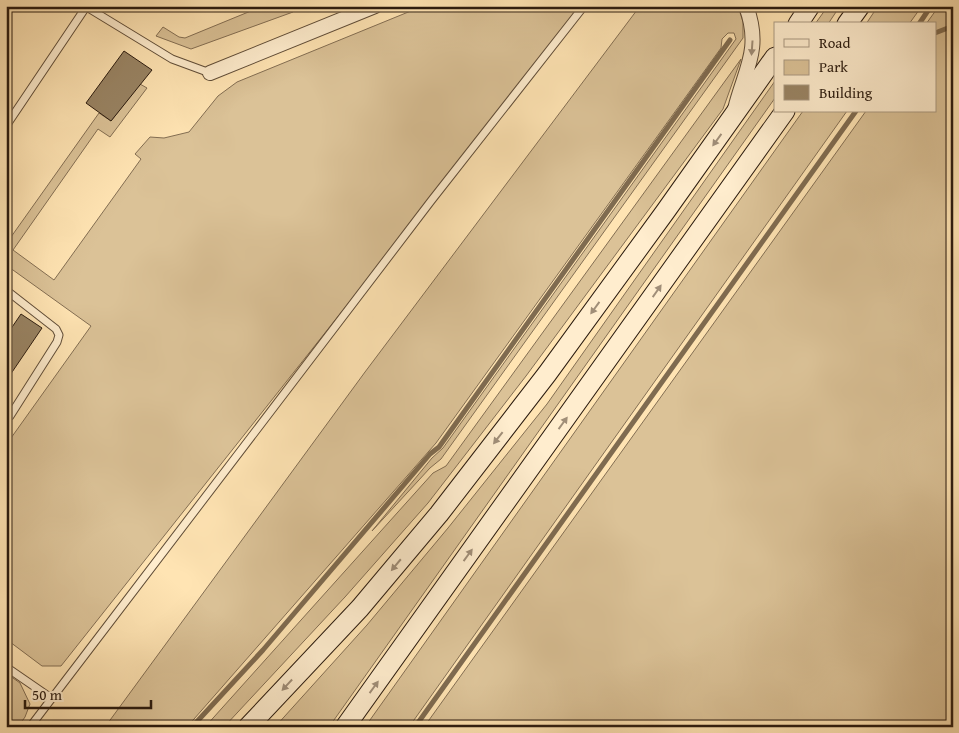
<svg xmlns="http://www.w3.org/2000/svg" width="959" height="733" font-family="'Gentium Book Plus',serif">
<rect width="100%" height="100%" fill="#ffe4b3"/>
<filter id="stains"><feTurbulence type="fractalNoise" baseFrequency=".004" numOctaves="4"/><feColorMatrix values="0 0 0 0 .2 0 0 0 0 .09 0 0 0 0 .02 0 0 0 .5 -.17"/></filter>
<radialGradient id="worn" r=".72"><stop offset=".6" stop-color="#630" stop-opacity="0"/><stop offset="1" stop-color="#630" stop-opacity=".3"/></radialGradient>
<g fill="#dbc297" stroke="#836e53">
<path d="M263 6H294L293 12 191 49 156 36 163 27 179 37 185 38Z"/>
<path d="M423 6H584L61 666H42L6 639V445L91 326 6 265V244L99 113 111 121 140 84 147 88 110 137 98 129 13 250 54 280 141 159 135 154 150 137 164 138 189 132 218 96 237 82Z"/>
<path d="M640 6H738L743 22V38L441 459 430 468 372 531 432 458 443 448 736 39 734 33H728L722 39 721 48 436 443 187 727H105L365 372Z"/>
<path d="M828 6H840L828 24H815Z"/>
<path d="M878 6H922L909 24H866Z"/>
<path d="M939 6H953V727H424L866 111H935V24H926Z"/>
<path d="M741 59 723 109 526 376 428 503 345 597 224 727H205L433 473 446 466Z"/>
<path d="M775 81V98L329 727H275L367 625 448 528 547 404Z"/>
<path d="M803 111H847L409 727H365Z"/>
<path d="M6 673 20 683 30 704 25 717 18 727H6Z"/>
</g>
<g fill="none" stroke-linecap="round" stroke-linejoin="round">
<g stroke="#7f6b50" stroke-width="5">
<path d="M919 24 931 6"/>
<path d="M935 33 953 26"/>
<path d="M192 727 263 650 430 454 439 447 730 40"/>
<path d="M415 727 856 111"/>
</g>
</g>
<g fill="#998464" stroke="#2b1b0f">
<path d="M124 51 152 70 111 121 86 103Z"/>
<path d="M21 314 42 328 6 381V336Z"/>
</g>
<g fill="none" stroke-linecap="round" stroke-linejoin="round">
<defs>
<g id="lane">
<path d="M85 6 172 59 210 73"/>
<path d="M6 126 86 7"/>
<path d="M6 290 56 329 59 335 57 342 10 416 6 418"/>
<path d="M6 667 51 698"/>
<path d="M30 727 431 201 584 6"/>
</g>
<g id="street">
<path d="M210 73 375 6"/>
<path d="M735 109C745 69 762 49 746 6"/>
</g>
<g id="secondary">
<path d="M798 24 810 6"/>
<path d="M847 24 860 6"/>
<path d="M248 727 360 608 439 514 547 374 665 212 775 57"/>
<path d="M345 727 785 111"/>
</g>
</defs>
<use href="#lane" stroke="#604d38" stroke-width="9"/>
<use href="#street" stroke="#604d38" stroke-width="16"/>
<use href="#secondary" stroke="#2b1b0f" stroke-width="21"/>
<use href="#lane" stroke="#ffedce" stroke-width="7"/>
<use href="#street" stroke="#ffedce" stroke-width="14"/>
<use href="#secondary" stroke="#ffedce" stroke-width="19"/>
</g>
<defs><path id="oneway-solid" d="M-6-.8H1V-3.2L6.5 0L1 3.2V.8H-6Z" transform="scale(1.25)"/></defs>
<g fill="#a08e78">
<use href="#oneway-solid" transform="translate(752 48) rotate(94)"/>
<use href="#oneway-solid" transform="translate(717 140) rotate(126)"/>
<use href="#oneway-solid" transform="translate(657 291) rotate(-55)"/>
<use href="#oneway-solid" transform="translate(595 308) rotate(126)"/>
<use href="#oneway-solid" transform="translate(563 423) rotate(-54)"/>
<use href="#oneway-solid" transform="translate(498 438) rotate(128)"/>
<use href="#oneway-solid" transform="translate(468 555) rotate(-54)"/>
<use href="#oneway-solid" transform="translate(396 565) rotate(130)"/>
<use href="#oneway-solid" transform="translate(287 685) rotate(133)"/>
<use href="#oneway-solid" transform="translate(374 687) rotate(-54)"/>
</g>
<rect width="959" height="733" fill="none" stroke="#ffe4b3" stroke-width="25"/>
<rect x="8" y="8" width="944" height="718" fill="none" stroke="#2b1b0f" stroke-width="2.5"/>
<rect x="12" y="12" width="934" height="708" fill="none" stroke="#2b1b0f"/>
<rect x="774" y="22" width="162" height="90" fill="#ffedce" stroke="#aa9982"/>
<rect x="784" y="39" width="25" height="8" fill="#ffedce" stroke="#aa9982"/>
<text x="819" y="48" font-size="15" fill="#2b1b0f">Road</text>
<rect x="784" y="60" width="25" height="15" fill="#dbc297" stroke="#aa9982"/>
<text x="819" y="72" font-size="15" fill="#2b1b0f">Park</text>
<rect x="784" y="85" width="25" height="15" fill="#998464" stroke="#aa9982"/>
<text x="819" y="98" font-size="15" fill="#2b1b0f">Building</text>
<path d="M25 700v8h126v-8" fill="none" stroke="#2b1b0f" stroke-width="2.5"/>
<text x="32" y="700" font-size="15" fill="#2b1b0f" stroke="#ffedce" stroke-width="4" paint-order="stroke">50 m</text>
<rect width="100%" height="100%" filter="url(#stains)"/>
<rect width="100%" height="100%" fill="url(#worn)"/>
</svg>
